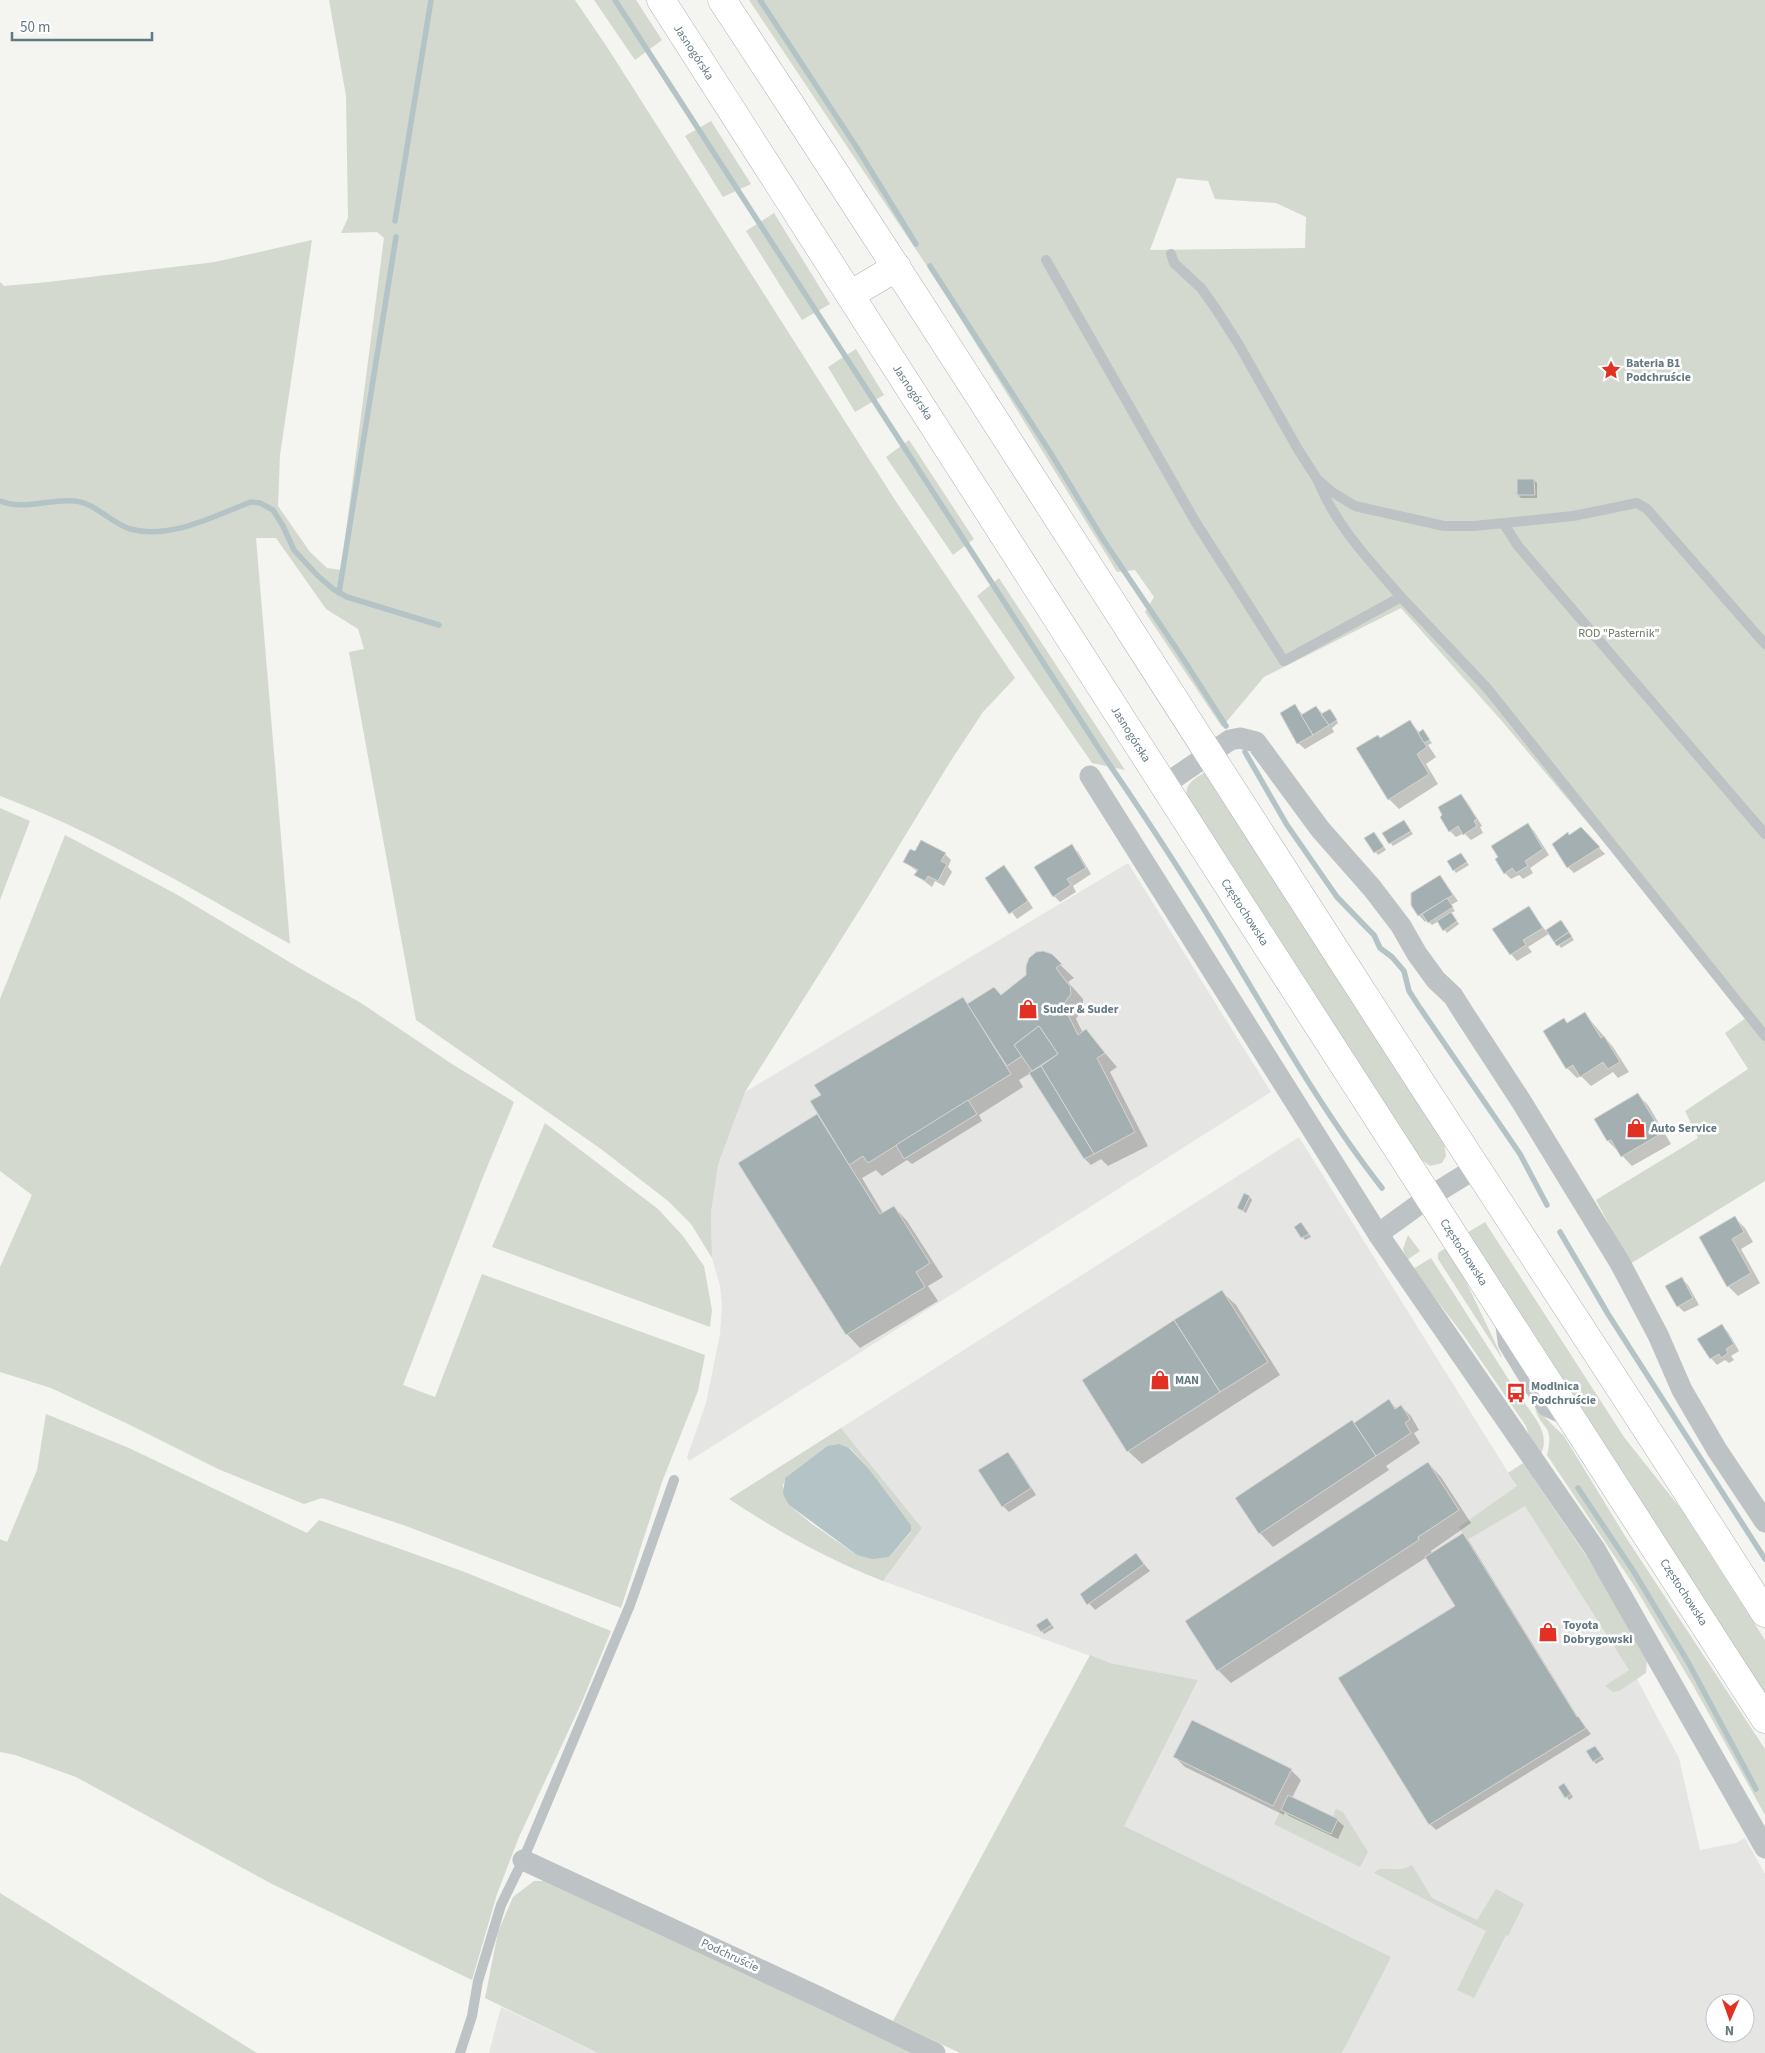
<svg xmlns="http://www.w3.org/2000/svg" width="1765" height="2053" font-family="'Source Sans 3',sans-serif">
<rect width="100%" height="100%" fill="#f4f4f0"/>
<g fill="#e5e5e4" fill-rule="evenodd">
<path d="M1128 863 1271 1092 689 1461 687 1457 706 1403 720 1334 722 1306 720 1286 712 1258 711 1213 718 1165 745 1092Z"/>
<path d="M1299 1137 1637 1679 1679 1758 1700 1850 1736 1843 1745 1838 1765 1874V2053H1342L1390 1957 1123 1826 1198 1680 1110 1663 883 1581 922 1528 841 1428ZM1715 2003H1745V2033H1715Z"/>
<path d="M501 2007 598 2053H489Z"/>
</g>
<g fill="#d4d9cf" fill-rule="evenodd">
<path d="M329 0H575L609 50 893 497 1015 678 983 712 950 762 869 895 745 1092 718 1165 711 1213 712 1258 691 1224 668 1201 601 1149 416 1020 349 652 364 649 358 629 326 609 276 538H256L290 944C195 891 101 834 0 796V282L4 286 48 282 215 262 312 240 280 455 278 506 310 552 327 568 341 570 384 238 377 232 341 233 348 218 346 96Z"/>
<path d="M594 0H636L662 40 635 60Z"/>
<path d="M749 0H1765V1181L1630 1264 1596 1200 1698 1138 1685 1111 1748 1069 1725 1033 1750 1015 1500 719 1401 608 1264 677 1222 727 1145 612 1154 597 1135 570 1117 572 941 287ZM1177 178 1208 181 1215 199 1276 203 1306 217 1305 248 1150 250Z"/>
<path d="M711 121 751 184 723 197 685 136Z"/>
<path d="M774 213 830 304 802 320 746 231Z"/>
<path d="M856 349 884 395 855 412 828 367Z"/>
<path d="M909 440 974 539 953 555 886 457Z"/>
<path d="M999 578 1125 770 1092 763 977 596Z"/>
<path d="M1205 772 1444 1142 1446 1156 1442 1163 1430 1166 1420 1159 1187 797C1184 783 1195 779 1205 772Z"/>
<path d="M0 808 30 821 0 900Z"/>
<path d="M65 835 176 894 301 969 361 1003 452 1064 514 1102 481 1182 403 1385 435 1397 482 1274 705 1355 698 1391 662 1482 621 1608 406 1526 322 1498 304 1504 218 1469 130 1425 51 1388 0 1372V1267L32 1195 0 1171V999Z"/>
<path d="M545 1123 658 1209 683 1236 704 1266 712 1310 710 1327 492 1247Z"/>
<path d="M1485 1222 1624 1437 1681 1509 1765 1640V1694L1467 1233Z"/>
<path d="M1408 1235 1420 1251 1407 1260 1403 1249Z"/>
<path d="M1449 1246 1502 1357H1501L1438 1259V1253Z"/>
<path d="M1431 1258 1516 1391 1513 1394 1518 1402 1522 1399C1533 1416 1551 1433 1541 1454L1529 1436 1526 1426 1464 1336 1413 1269Z"/>
<path d="M1535 1408 1564 1436 1625 1536 1765 1749V1815L1694 1687 1635 1587 1547 1455C1555 1423 1541 1431 1535 1408Z"/>
<path d="M46 1414 129 1448 307 1533 319 1520 462 1571 611 1631 581 1704 519 1837 497 1894 472 1980 272 1884 76 1777 15 1755 0 1752V1539L7 1542 37 1470Z"/>
<path d="M841 1428 922 1528 883 1581C829 1560 777 1531 729 1499ZM827 1446 850 1448 869 1469 911 1525V1532L889 1557 857 1555 812 1524 789 1505 783 1486 785 1478Z"/>
<path d="M1523 1463 1587 1557 1623 1614 1647 1660 1646 1673 1619 1691 1613 1692 1605 1686 1629 1670 1525 1506 1467 1540 1459 1527 1517 1486 1508 1473Z"/>
<path d="M1090 1655 1110 1663 1198 1680 1124 1826 1391 1957 1342 2053H960L893 2021Z"/>
<path d="M1336 1809 1343 1812 1368 1852 1360 1867 1274 1824 1281 1810 1331 1834 1338 1819 1333 1816Z"/>
<path d="M1412 1865 1432 1898 1477 1920 1496 1889 1524 1904 1508 1936 1506 1935 1474 1998 1457 1990 1486 1931 1374 1873C1382 1863 1396 1875 1412 1865Z"/>
<path d="M534 1881H562L911 2053H598L485 1998 498 1932 513 1897Z"/>
<path d="M0 1893 257 2053H0Z"/>
</g>
<path fill="#b4c3c5" d="M839 1444 849 1448 869 1469 911 1525V1531L889 1557 872 1559 857 1555 789 1505 783 1494 785 1478 827 1446Z"/>
<g fill="#0003">
<path d="M1534 480 1537 483V498H1521L1518 495Z"/>
<path d="M1295 706 1303 715 1316 707 1323 714 1333 713 1338 723 1332 728 1334 732 1305 749 1298 743Z"/>
<path d="M1409 721 1420 733 1423 731 1432 743 1428 745 1436 757 1426 764 1438 784 1399 809 1389 799Z"/>
<path d="M1461 795 1467 802 1482 826 1480 827 1483 833 1471 840 1464 833 1456 837 1450 831Z"/>
<path d="M1406 824 1413 834 1393 846 1384 834Z"/>
<path d="M1528 825 1534 831 1549 855 1530 868 1533 873 1523 879 1519 875 1511 879 1505 873Z"/>
<path d="M1587 835 1605 854 1574 873 1568 867Z"/>
<path d="M1377 836 1386 850 1378 855 1366 838Z"/>
<path d="M1071 846 1078 852 1091 874 1073 886 1076 892 1060 902 1054 896Z"/>
<path d="M916 853 945 854 951 860 948 867 952 872 944 886 935 881 932 887 916 875 918 872 905 862Z"/>
<path d="M1463 857 1469 865 1456 873 1454 870Z"/>
<path d="M1004 867 1010 873 1033 908 1017 919 987 878Z"/>
<path d="M1440 876 1458 901 1451 905 1455 911 1451 913 1459 924 1447 933 1439 921 1432 925 1427 920 1425 922 1419 915Z"/>
<path d="M1528 908 1546 931 1561 922 1574 940 1561 948 1550 933 1528 947 1532 952 1517 961 1511 954Z"/>
<path d="M1051 956 1074 978 1068 982 1083 999V1008L1076 1019 1083 1033 1086 1031 1117 1067 1110 1072 1148 1146 1108 1166 1101 1159 1091 1165 1084 1158 1031 1073 1019 1080 1023 1087 979 1115 982 1121 912 1164 907 1160 882 1176 876 1170 862 1178 883 1213 894 1207 907 1221 943 1277 928 1286 938 1301 860 1348 847 1334 740 1164 819 1114 962 998 968 1004 1001 995Z"/>
<path d="M1585 1014 1613 1047 1629 1072 1618 1078 1613 1072 1591 1086 1581 1076 1577 1078 1567 1068 1564 1020 1568 1024Z"/>
<path d="M1638 1095 1648 1105 1671 1144 1632 1166 1608 1141 1596 1120Z"/>
<path d="M1250 1197 1252 1200 1246 1213 1238 1208Z"/>
<path d="M1735 1218 1745 1228 1753 1242 1741 1249 1760 1283 1738 1296 1728 1286 1701 1237Z"/>
<path d="M1304 1226 1311 1237 1305 1240 1295 1227Z"/>
<path d="M1681 1278 1688 1285 1699 1305 1684 1312 1678 1306Z"/>
<path d="M1222 1292 1236 1305 1280 1375 1142 1464 1128 1451Z"/>
<path d="M1722 1326 1728 1332 1739 1351 1731 1356 1734 1360 1729 1363 1725 1360 1717 1365 1711 1358Z"/>
<path d="M1389 1401 1397 1409 1401 1406 1411 1416 1419 1430 1414 1433 1420 1443 1386 1466 1389 1470 1273 1547 1260 1533 1237 1498 1352 1422 1355 1424Z"/>
<path d="M1007 1454 1014 1460 1036 1495 1009 1512 1003 1506Z"/>
<path d="M1428 1463 1441 1477 1471 1523 1431 1551 1432 1554 1463 1535 1469 1541 1579 1719 1591 1734 1436 1830 1430 1824 1457 1606 1427 1557 1231 1683 1218 1670Z"/>
<path d="M1136 1555 1150 1571 1095 1610 1081 1594Z"/>
<path d="M1050 1622 1054 1628 1044 1634 1042 1631Z"/>
<path d="M1598 1750 1604 1759 1596 1764 1594 1761Z"/>
<path d="M1175 1757 1291 1770 1301 1780 1292 1798 1337 1820 1344 1826 1338 1839 1289 1816 1285 1812 1284 1815 1185 1767Z"/>
<path d="M1560 1787H1567L1573 1797 1569 1800Z"/>
</g>
<g fill="none" stroke-linecap="round" stroke-linejoin="round">
<g stroke="#b4c3c5" stroke-width="5.5">
<path d="M615 0 1105 758C1151 825 1195 893 1236 962 1282 1039 1327 1118 1382 1188"/>
<path d="M760 0 857 148 916 244"/>
<path d="M395 221 431 0"/>
<path d="M930 266 1050 452 1104 541 1180 654 1226 726"/>
<path d="M0 501C26 511 49 498 75 501 95 503 111 523 130 529 171 540 213 516 251 502L260 503 273 510 283 526 294 550 318 576 333 589 347 597 439 625"/>
<path d="M339 593 396 237"/>
<path d="M1245 752 1287 825 1337 897 1367 928 1374 935 1380 948 1392 957 1404 971 1409 991 1418 1005 1520 1154 1547 1205"/>
<path d="M1560 1232 1608 1314 1765 1559"/>
<path d="M1578 1488 1634 1572 1688 1662 1756 1789"/>
</g>
</g>
<g fill="#a4afb2" stroke="#d5d5d3">
<path d="M1517 479H1534L1535 495H1517Z"/>
<path d="M1295 704 1313 735 1297 744 1280 713Z"/>
<path d="M1316 706 1329 725 1313 735 1301 715Z"/>
<path d="M1330 709 1337 720 1329 725 1321 714Z"/>
<path d="M1410 720 1427 747 1417 754 1429 774 1388 800 1356 748 1378 735 1380 738Z"/>
<path d="M1423 729 1430 740 1424 743 1418 733Z"/>
<path d="M1461 794 1477 819 1474 821 1477 826 1463 835 1458 826 1449 832 1440 817 1442 815 1438 807Z"/>
<path d="M1404 820 1411 831 1389 844 1382 833Z"/>
<path d="M1528 823 1543 849 1525 861 1528 866 1516 873 1512 868 1504 874 1495 859 1498 857 1491 846Z"/>
<path d="M1581 827 1600 847 1567 868 1552 844 1568 832 1569 835Z"/>
<path d="M1374 832 1384 847 1374 853 1364 838Z"/>
<path d="M921 840 946 853 941 861 947 864 938 881 928 876 925 881 914 875 918 870 903 862 910 849 915 851Z"/>
<path d="M1072 844 1086 868 1067 879 1071 885 1053 897 1034 867Z"/>
<path d="M1461 853 1467 862 1453 871 1447 861Z"/>
<path d="M1004 865 1028 901 1009 914 985 878Z"/>
<path d="M1440 875 1453 895 1418 916 1411 905V893Z"/>
<path d="M1447 898 1453 907 1428 923 1422 914Z"/>
<path d="M1529 906 1543 928 1523 940 1526 945 1510 955 1492 929Z"/>
<path d="M1451 912 1457 921 1443 931 1437 921Z"/>
<path d="M1561 920 1569 932 1554 942 1546 930Z"/>
<path d="M1569 932 1572 937 1557 946 1554 942Z"/>
<path d="M1043 951 1052 954 1063 965 1061 964 1056 968 1068 984 1070 985 1071 994 1063 1005 1078 1035 1086 1029 1105 1053 1097 1058 1135 1132 1094 1154 1041 1066 1058 1054 1039 1026 1014 1045 1022 1056 1007 1066 967 1004 994 987 1001 995 1026 975V966L1029 958 1036 952Z"/>
<path d="M963 997 1011 1074 868 1163 863 1156 849 1165 810 1101 821 1095 814 1085Z"/>
<path d="M1585 1012 1601 1038 1604 1036 1620 1062 1608 1069 1603 1062 1580 1077 1573 1065 1566 1069 1543 1031 1564 1018 1567 1023Z"/>
<path d="M1039 1026 1058 1054 1032 1071 1014 1045Z"/>
<path d="M1041 1066 1094 1154 1084 1159 1029 1073Z"/>
<path d="M1638 1093 1662 1133 1621 1157 1611 1140 1607 1141 1594 1119Z"/>
<path d="M968 1100 977 1114 904 1159 896 1145Z"/>
<path d="M817 1114 880 1214 894 1206 930 1263 916 1272 925 1287 846 1335 738 1163Z"/>
<path d="M1244 1193 1250 1196 1243 1211 1237 1208Z"/>
<path d="M1735 1216 1744 1232 1732 1239 1751 1273 1727 1287 1699 1237Z"/>
<path d="M1301 1222 1309 1234 1301 1238 1294 1227Z"/>
<path d="M1682 1277 1693 1298 1677 1307 1665 1286Z"/>
<path d="M1222 1290 1268 1362 1220 1392 1174 1320Z"/>
<path d="M1174 1320 1220 1392 1127 1452 1082 1380Z"/>
<path d="M1722 1324 1734 1344 1726 1349 1728 1353 1721 1358 1719 1354 1710 1359 1697 1339Z"/>
<path d="M1389 1399 1395 1409 1401 1405 1410 1419 1405 1423 1411 1433 1376 1456 1354 1423Z"/>
<path d="M1352 1420 1376 1456 1259 1534 1235 1498Z"/>
<path d="M1008 1452 1031 1488 1002 1507 978 1470Z"/>
<path d="M1428 1462 1459 1510 1418 1537 1419 1540 1217 1671 1185 1621Z"/>
<path d="M1463 1533 1577 1717 1578 1716 1586 1728 1429 1825 1338 1678 1455 1606 1425 1557Z"/>
<path d="M1136 1553 1144 1564 1087 1605 1080 1594Z"/>
<path d="M1047 1618 1052 1625 1041 1632 1036 1625Z"/>
<path d="M1192 1720 1292 1769 1273 1806 1173 1757Z"/>
<path d="M1595 1746 1602 1756 1593 1762 1586 1751Z"/>
<path d="M1564 1783 1571 1794 1565 1798 1558 1787Z"/>
<path d="M1288 1795 1338 1819 1331 1834 1281 1810Z"/>
</g>
<g fill="none" stroke-linecap="round" stroke-linejoin="round">
<defs>
<g id="primary">
<path d="M661 0 1258 932 1765 1719"/>
<path d="M722 0C938 328 1148 660 1361 990 1495 1198 1632 1404 1765 1613"/>
<path d="M850 295 897 267"/>
</g>
</defs>
<use href="#primary" stroke="#aeb4b7" stroke-width="29"/>
<g stroke="#bdc2c4" stroke-width="10">
<path d="M1171 254 1174 263 1201 288 1216 309 1239 345 1299 451 1317 479 1332 492 1355 506 1444 526H1474L1573 516 1637 503 1647 509 1765 644"/>
<path d="M1046 260 1195 521 1284 661 1401 597C1370 561 1336 526 1318 481"/>
<path d="M1504 524 1518 546 1765 834"/>
<path d="M1401 597 1487 688 1765 1036"/>
<path d="M1500 1322 1503 1345 1539 1404 1544 1411 1564 1420"/>
<path d="M460 2053 472 2016 478 1981 501 1905 523 1860 630 1605 674 1480"/>
</g>
<g stroke="#bdc2c4" stroke-width="21">
<path d="M1090 776 1378 1234 1595 1549 1765 1848"/>
<path d="M1164 785 1230 740 1240 738 1256 742 1320 829 1372 888 1401 926 1417 954 1436 980 1453 996 1463 1012 1521 1101 1620 1263 1658 1335 1682 1390 1717 1450 1765 1522"/>
<path d="M1378 1234 1429 1197 1476 1168"/>
<path d="M523 1860 819 1997 935 2053"/>
</g>
<use href="#primary" stroke="#fff" stroke-width="28"/>
</g>
<defs>
<symbol id="sight-bare" viewBox="-9 -9 18 18"><path d="M0-6L1.8-2.2L6-1.7L2.9 1.2L3.7 5.4L0 3.3L-3.7 5.4L-2.9 1.2L-6-1.7L-1.8-2.2Z" fill="#e23123" stroke="#fff" stroke-width="2.5" paint-order="stroke"/></symbol>
<symbol id="shop-bare" viewBox="-9 -9 18 18"><path d="M-5-2.5h2.3a2.7 3.5 0 0 1 5.4 0H5L5.5 6h-11ZM-1.5-2.5h3a1.5 2.3 0 0 0-3 0Z" fill="#e23123" stroke="#fff" stroke-width="2.5" paint-order="stroke"/></symbol>
<symbol id="bus-bare" viewBox="-9 -9 18 18"><path d="M-5-6H5V4H4V6H2V4H-2V6H-4V4H-5ZM-3.5-4V0h7V-4ZM-3.5 1.2v1.5H-2V1.2ZM2 1.2v1.5H3.5V1.2Z" fill="#e23123" stroke="#fff" stroke-width="2.5" paint-order="stroke"/></symbol>
</defs>
<g fill-rule="evenodd">
<use href="#sight-bare" x="1597" y="356" width="28" height="28"/>
<use href="#shop-bare" x="1014" y="995" width="28" height="28"/>
<use href="#shop-bare" x="1622" y="1114" width="28" height="28"/>
<use href="#shop-bare" x="1146" y="1366" width="28" height="28"/>
<use href="#bus-bare" x="1502" y="1379" width="28" height="28"/>
<use href="#shop-bare" x="1534" y="1618" width="28" height="28"/>
</g>
<g text-anchor="middle" stroke-width="5" stroke-linejoin="round" paint-order="stroke">
<g font-size="12" fill="#637981" stroke="#fff">
<text transform="translate(694 52) rotate(57)" y="4">Jasnogórska</text>
<text transform="translate(913 392) rotate(57)" y="4">Jasnogórska</text>
<text transform="translate(1131 734) rotate(58)" y="4">Jasnogórska</text>
<text transform="translate(1245 912) rotate(57)" y="4">Częstochowska</text>
<text transform="translate(1464 1252) rotate(57)" y="4">Częstochowska</text>
<text transform="translate(1684 1592) rotate(57)" y="4">Częstochowska</text>
<text transform="translate(730 1955) rotate(25)" y="4">Podchruście</text>
</g>
<g font-size="12" font-weight="bold" fill="#637981" stroke="#fff" text-anchor="start">
<text x="1626" y="367">Bateria B1<tspan x="1626" dy="14">Podchruście</tspan></text>
<text x="1043" y="1013">Suder &amp; Suder</text>
<text x="1651" y="1132">Auto Service</text>
<text x="1175" y="1384">MAN</text>
<text x="1531" y="1390">Modlnica<tspan x="1531" dy="14">Podchruście</tspan></text>
<text x="1563" y="1629">Toyota<tspan x="1563" dy="14">Dobrygowski</tspan></text>
</g>
<g font-size="12" fill="#6a7862" stroke="#fff">
<text x="1619" y="637">ROD "Pasternik"</text>
</g>
</g>
<g transform="translate(1730 2018) rotate(182)"><circle r="24" fill="#ffffff" stroke="#c1c9cd"/>
<path d="M0-4L9 19L0 12L-9 19Z" fill="#e23123"/>
<text y="-8" font-size="14" font-weight="bold" text-anchor="middle" fill="#637981">N</text>
</g>
<path d="M12 32v8h140v-8" fill="none" stroke="#637981" stroke-width="2.5"/>
<text x="20" y="32" font-size="15" fill="#637981" stroke="#ffffff" stroke-width="4" paint-order="stroke">50 m</text>
</svg>
